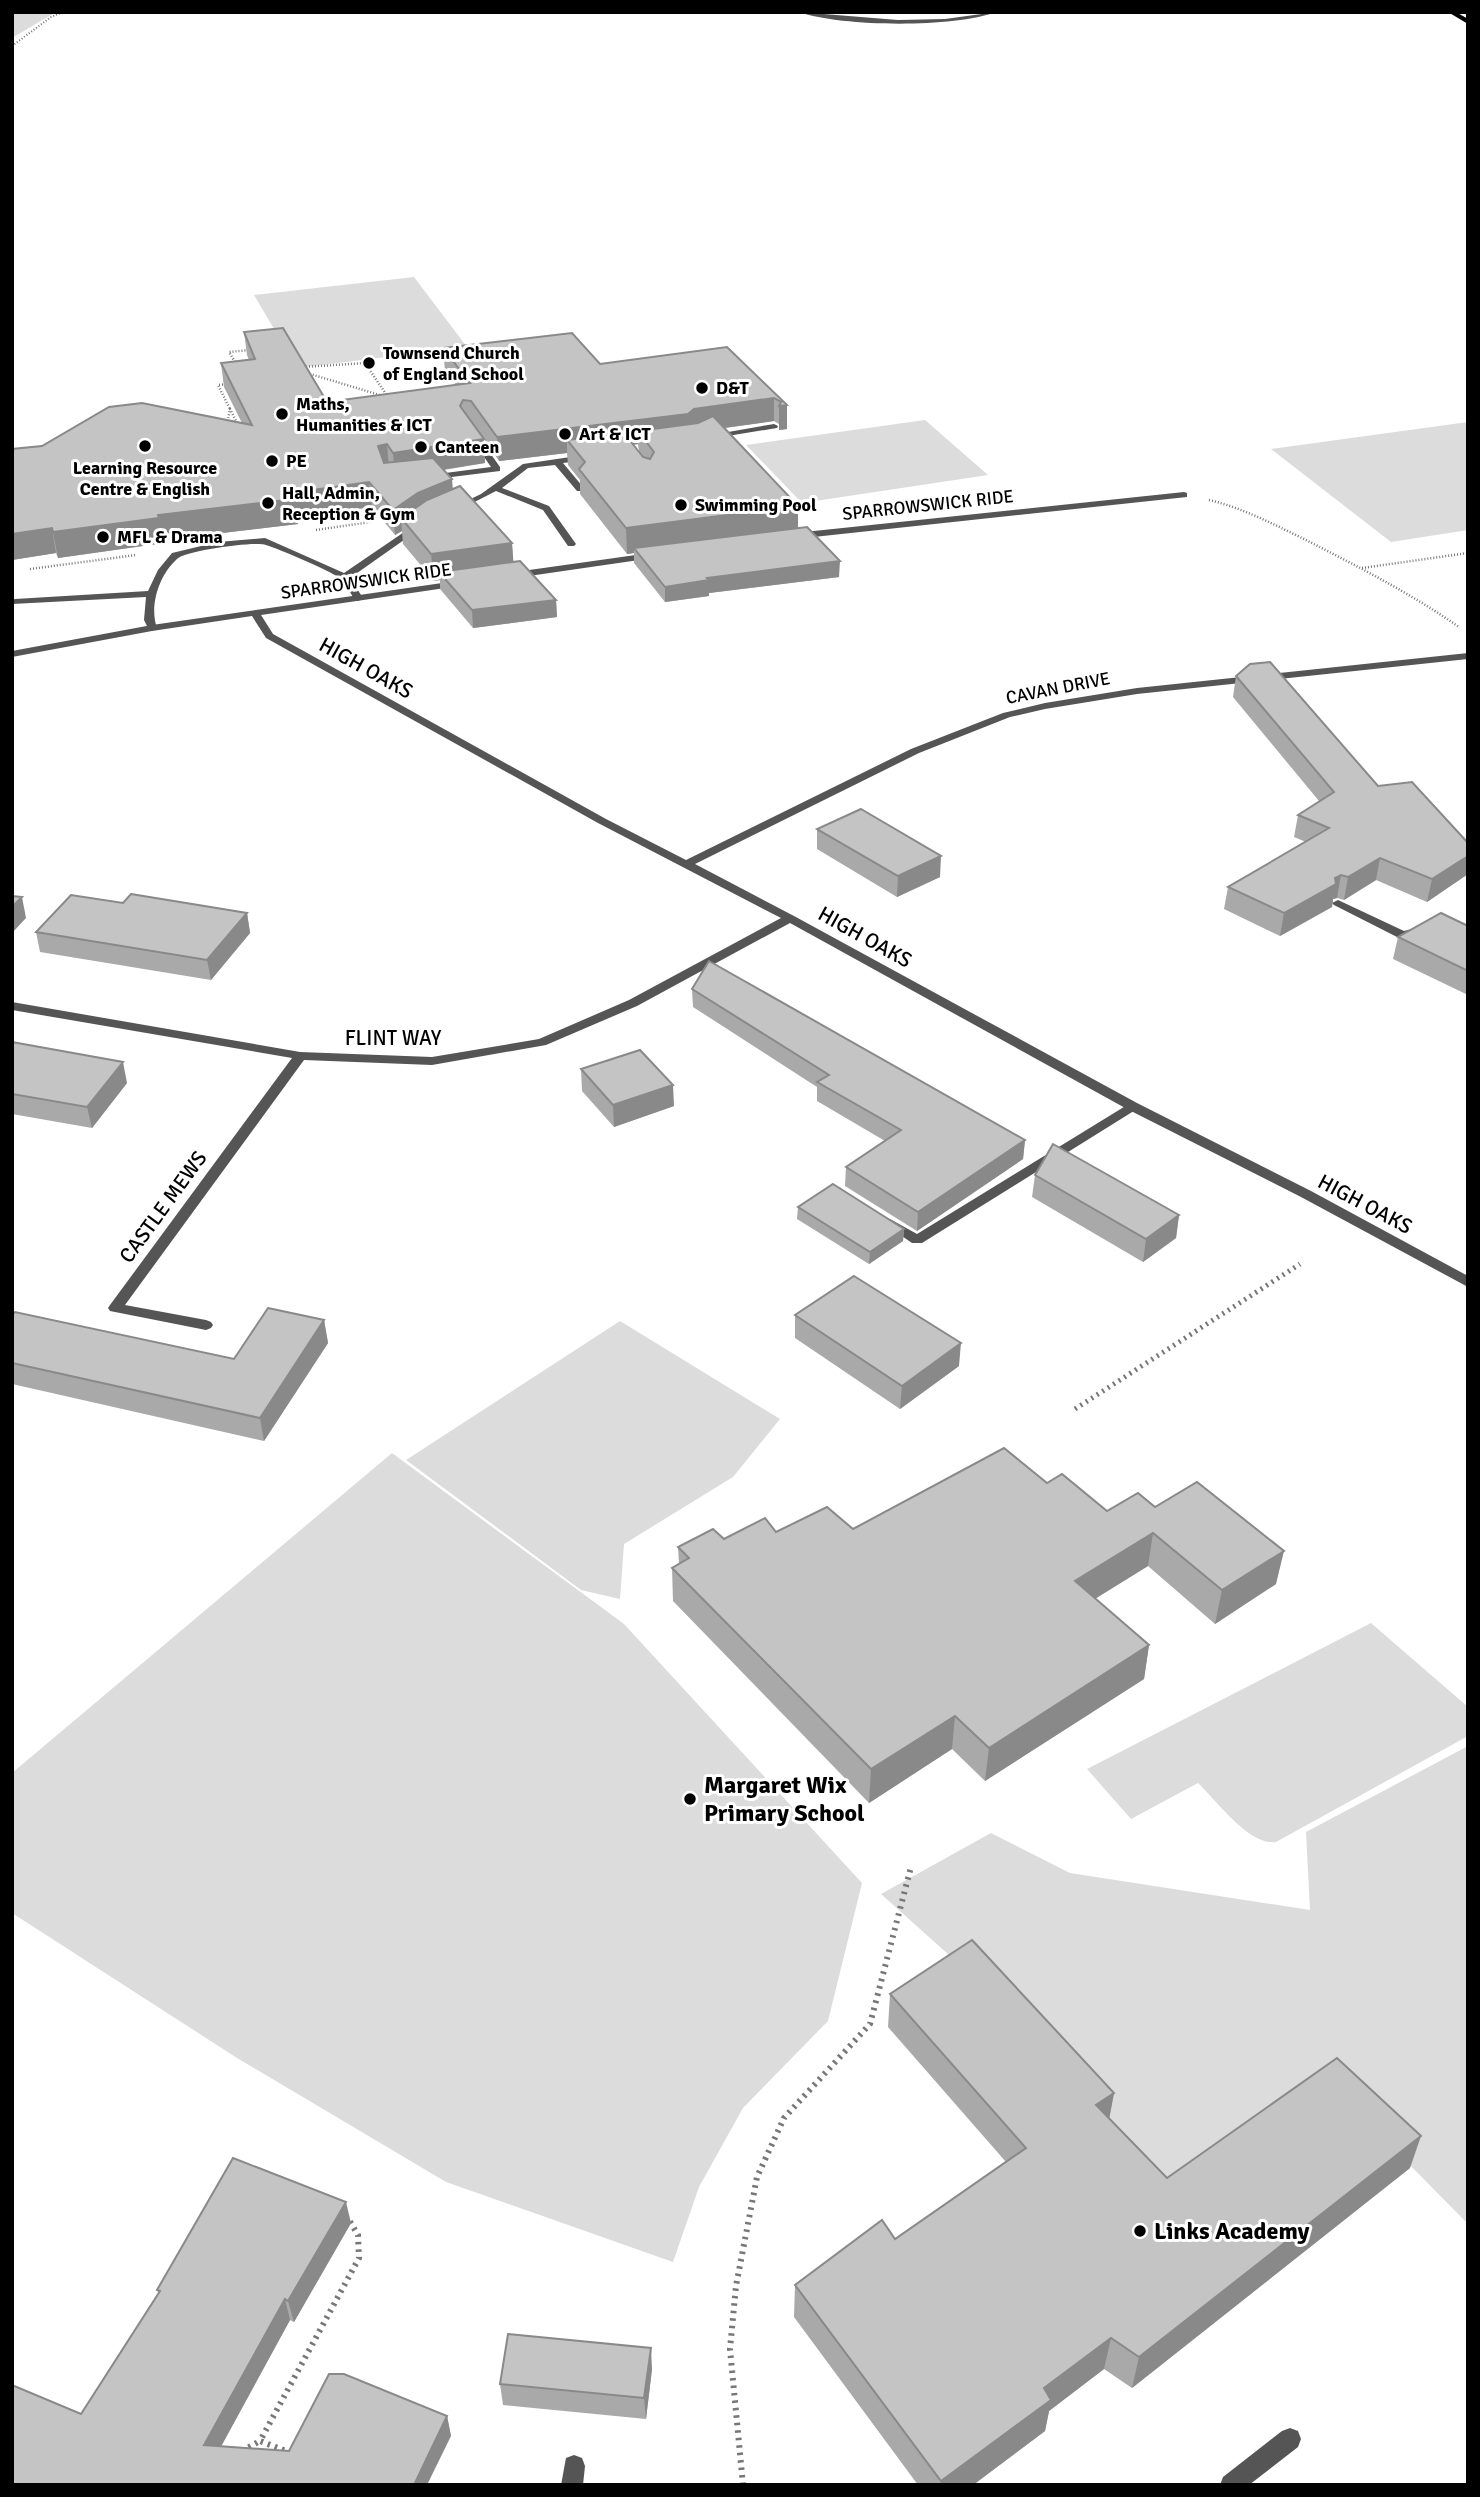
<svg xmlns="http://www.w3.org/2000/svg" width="1480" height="2497" font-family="Signika,sans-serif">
<rect width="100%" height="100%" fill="#fff"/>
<g fill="#dcdcdc">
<path d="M12 12H56L12 38Z"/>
<path d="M414 277 467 347 297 368 254 295Z"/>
<path d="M925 420 988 475 802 503 746 445Z"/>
<path d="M1468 422V530L1391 542 1271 449Z"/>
<path d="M620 1321 780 1419 733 1477 624 1544 620 1599 581 1590 406 1460Z"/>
<path d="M392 1453 624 1624 862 1883 828 2021 743 2108 699 2187 673 2262 446 2182 237 2058 12 1913V1773Z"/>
<path d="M1371 1623 1468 1707V1736L1276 1842C1249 1846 1217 1801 1198 1783L1131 1819 1087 1769Z"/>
<path d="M1468 1746V2224L1399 2154 1160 2210 969 1973 881 1894 991 1833 1070 1873 1310 1910 1306 1832Z"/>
</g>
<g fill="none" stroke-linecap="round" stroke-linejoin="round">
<path stroke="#777" stroke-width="2" stroke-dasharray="1 2" stroke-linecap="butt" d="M12 46 51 17 63 12"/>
<g stroke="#777" stroke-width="2.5" stroke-dasharray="1 2" stroke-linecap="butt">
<path d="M238 367 229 352 249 350"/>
<path d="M303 367 365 363 388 397"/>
<path d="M307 373 383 396"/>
<path d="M229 384 218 385 230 409"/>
<path d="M227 424 230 409 238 425"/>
<path d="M1209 500C1243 508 1273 524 1304 539 1357 566 1410 593 1459 627"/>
<path d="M316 530 370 522"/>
<path d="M1362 568 1468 553"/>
<path d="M30 569 136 555"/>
</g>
<path stroke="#777" stroke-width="5" stroke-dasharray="2 4.5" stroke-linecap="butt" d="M1075 1409 1300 1264"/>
<g stroke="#777" stroke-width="6" stroke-dasharray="2.5 5" stroke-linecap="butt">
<path d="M242 2451 260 2441"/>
<path d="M291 2453 260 2441 359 2258 358 2235 349 2220"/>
<path d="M743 2485 730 2349 736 2286 757 2177 784 2118 870 2024 911 1867"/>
</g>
<g fill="#555" fill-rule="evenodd">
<path d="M799 12 898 20 945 19 996 12C953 28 842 27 799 12Z"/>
<path d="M774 424 778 426 777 428 709 439 705 436Z"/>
<path d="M475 435 478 436 500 467V471L427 480 426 478 430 475 491 467 471 438Z"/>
<path d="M584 455 588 458 587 460 563 463 583 487V491H577L555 465 528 468 502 488 549 506 576 544 574 546H568L543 510 496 491 459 510 452 508 481 494 523 464Z"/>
<path d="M413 526 421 528 350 578 363 598 358 601 355 600C350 593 346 582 340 578 328 570 279 549 266 545 254 541 185 551 177 559 159 575 149 606 157 628L152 631 149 630 144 620 146 597 12 604V600L15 599 148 591 158 570 172 553 218 542 265 538 344 573Z"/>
<path d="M1132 1102 1139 1106 1137 1109 922 1243H912L883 1223 890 1219 917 1234Z"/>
<path d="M1290 2428 1298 2431 1301 2439 1298 2447 1249 2485H1220L1223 2477 1282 2431Z"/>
</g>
<g fill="#555" fill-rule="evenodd">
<path d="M1184 492 1187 493V497L795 539 790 536 795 533Z"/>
<path d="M650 553 655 556 653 558 515 578 510 575 515 572Z"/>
<path d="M456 581 461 584 459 586 261 615 273 634 606 819 686 860 911 749 1003 713 1045 703 1137 688 1468 653V659L1137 694 1045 709 1010 717 919 753 695 864 794 916 1137 1103 1311 1191 1468 1276V1287L1301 1197 1127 1109 790 923 637 1006 546 1045 432 1065 304 1060 125 1305 206 1320 211 1322 213 1325 211 1328 206 1330 110 1311 108 1308 110 1305 292 1058 12 1010V1002L300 1052 432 1057 539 1039 629 1000 781 918 598 823 266 638 252 616 152 631 12 657V651L152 625Z"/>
<path d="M1338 900 1404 931 1419 927 1425 931 1423 934 1399 938 1334 905 1332 903Z"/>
<path d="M574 2455 582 2458 585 2466 583 2485H561L566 2458Z"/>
</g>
<path fill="#000" fill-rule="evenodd" d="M1448 12H1456L1468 19V24Z"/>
</g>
<g fill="#a9a9a9" fill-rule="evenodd">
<path d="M244 332 327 402 456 385 445 371 443 348 600 364 727 347 787 405V429L779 430V424L774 421 724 428 798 528 839 577 709 593V596L665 602 634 563V553L627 554 580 494V480L568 465 567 453 499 461 484 439 485 463 444 470 453 489 512 543 513 562 556 600 557 617 473 628 440 589V580L434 581 403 544 402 531 395 535 372 507 297 517 298 524 163 540 164 543 58 558 56 553 12 560V449L242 423 224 387 221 363 249 360 247 355ZM638 444 639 451 633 445Z"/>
<path d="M1236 676 1378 786 1468 843V874L1427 902 1376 880 1344 900 1337 898 1333 899 1332 907 1280 936 1224 909 1228 887 1306 842 1294 837 1298 815 1319 801 1233 697Z"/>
<path d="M817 829 940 877 897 897 817 849Z"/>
<path d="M123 903 247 913 250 933 211 980 40 952 36 932Z"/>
<path d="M1468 926V995L1393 959 1398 937Z"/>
<path d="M692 989 1025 1140 1023 1159 917 1231 845 1186 846 1167 885 1141 817 1101V1087L693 1007Z"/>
<path d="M12 1042 127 1083 92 1128 12 1114Z"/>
<path d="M581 1069 674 1106 614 1127 582 1091Z"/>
<path d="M1035 1175 1179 1215 1176 1238 1143 1262 1032 1197Z"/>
<path d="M798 1207 904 1229 903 1241 869 1264 797 1219Z"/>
<path d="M12 1315 234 1359 324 1320 328 1343 264 1441 12 1384Z"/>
<path d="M795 1315 959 1366 900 1409 795 1338Z"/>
<path d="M1047 1483 1107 1511 1155 1507 1276 1584 1215 1624 1148 1566 1095 1599 1149 1645 1144 1679 985 1781 952 1749 869 1803 673 1601 672 1568 679 1564 678 1547 776 1532 853 1529Z"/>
<path d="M890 1994 1114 2093 1109 2119 1167 2178 1410 2168 1132 2388 1104 2369 1049 2411 1045 2431 973 2485H918L794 2317 795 2285 895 2239 1006 2162 888 2027Z"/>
<path d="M351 2223 294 2322 290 2320 221 2446 289 2451 447 2416 451 2436 12 2485 81 2414 159 2294 157 2290Z"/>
<path d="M652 2369 646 2419 503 2405 500 2384Z"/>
</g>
<g fill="#898989">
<path d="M774 398V421L695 432 638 431V444L577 452 567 440V453L499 461 497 437Z"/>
<path d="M787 405V429L779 430V406Z"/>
<path d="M484 439 485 463 395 477 393 453Z"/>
<path d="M387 444 389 468 381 470 378 446Z"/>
<path d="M452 479 454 503 401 518 402 531 395 535 393 510 418 493Z"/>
<path d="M369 482 372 507 297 517 298 524 163 540 164 543 58 558 53 532 291 493Z"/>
<path d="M798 506V532L634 548V553L627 554 626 528Z"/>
<path d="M52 528 56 553 12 560V534Z"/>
<path d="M512 543 514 570 439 572 440 580 434 581 431 554Z"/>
<path d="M840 561 839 577 709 593V596L665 602V587L707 578Z"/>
<path d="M556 600 557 617 473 628 472 610Z"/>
<path d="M941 856 940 877 897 897 898 876Z"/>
<path d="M1468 856V874L1427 902 1432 879Z"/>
<path d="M1380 858 1376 880 1344 900 1348 877Z"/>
<path d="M1341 875 1337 898 1333 899 1332 907 1280 936 1284 913Z"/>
<path d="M22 897 26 918 12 933V907Z"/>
<path d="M247 913 250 933 211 980 207 960Z"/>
<path d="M123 1062 127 1083 92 1128 87 1107Z"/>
<path d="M673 1085 674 1106 614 1127 613 1105Z"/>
<path d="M1025 1140 1023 1159 917 1231 918 1212Z"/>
<path d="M1179 1215 1176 1238 1143 1262 1146 1239Z"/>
<path d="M904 1229 903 1241 869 1264 870 1252Z"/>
<path d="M324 1320 328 1343 264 1441 260 1418Z"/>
<path d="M961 1343 959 1366 900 1409 902 1386Z"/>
<path d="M1153 1533 1148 1566 1070 1614 1075 1581Z"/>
<path d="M1284 1551 1276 1584 1215 1624 1222 1590Z"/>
<path d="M1149 1645 1144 1679 985 1781 989 1748Z"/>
<path d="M955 1716 952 1749 869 1803 871 1769Z"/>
<path d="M1114 2093 1108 2125 1096 2105Z"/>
<path d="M1421 2136 1410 2168 1132 2388 1139 2357Z"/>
<path d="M346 2202 351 2223 294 2322 288 2301Z"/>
<path d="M285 2299 290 2320 211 2465 204 2445Z"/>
<path d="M1111 2338 1104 2369 1049 2411 1045 2431 973 2485H941V2481L1044 2388Z"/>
<path d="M651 2348 652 2369 646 2419 644 2398Z"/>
<path d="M447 2416 451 2436 427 2485H414Z"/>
</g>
<g fill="#c4c4c4" stroke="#898989" stroke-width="2">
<path d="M283 328 327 402 470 383 443 348 572 333 600 364 727 347 787 405 779 406 781 402 774 398 694 409 688 414 497 437 471 401 463 400 460 406 484 439 393 453 387 444 378 446 384 463 433 458 452 479 418 493 393 510 369 482 291 493 295 499 158 515 159 518 53 532 52 528 12 534V449L42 446 109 407 142 403 252 425 221 363 255 359 244 332Z"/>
<path d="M713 416 798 506 626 528 579 469 585 462 567 440 624 433 643 457 650 459 654 452 638 431 698 423Z"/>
<path d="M460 486 512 543 431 554 401 518 427 500Z"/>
<path d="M807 527 840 561 707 578 709 580 665 587 634 548Z"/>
<path d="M520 561 556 600 472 610 439 572Z"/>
<path d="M1270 662 1378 786 1412 782 1468 843V856L1432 879 1380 858 1348 877 1341 875 1335 878 1336 884 1284 913 1228 887 1329 828 1298 815 1334 792 1236 676 1250 664Z"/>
<path d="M861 809 941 856 898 876 817 829Z"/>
<path d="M131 894 247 913 207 960 36 932 71 895 123 903Z"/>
<path d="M12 896 22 897 12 907Z"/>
<path d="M1441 913 1468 926V971L1398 937Z"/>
<path d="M709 961 1025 1140 918 1212 846 1167 901 1130 817 1082 829 1075 692 989Z"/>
<path d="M12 1042 123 1062 87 1107 12 1094Z"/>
<path d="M640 1050 673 1085 613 1105 581 1069Z"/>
<path d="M1053 1144 1179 1215 1146 1239 1035 1175Z"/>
<path d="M833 1184 904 1229 870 1252 798 1207Z"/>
<path d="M854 1276 961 1343 902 1386 795 1315Z"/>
<path d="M268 1308 324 1320 260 1418 12 1363V1315L15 1312 234 1359Z"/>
<path d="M1004 1448 1047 1483 1062 1474 1107 1511 1138 1493 1155 1507 1197 1482 1284 1551 1222 1590 1153 1533 1075 1581 1149 1645 989 1748 955 1716 871 1769 672 1568 689 1558 678 1547 713 1529 724 1539 765 1518 776 1532 827 1507 853 1529Z"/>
<path d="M972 1940 1114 2093 1096 2105 1167 2178 1337 2058 1421 2136 1139 2357 1111 2338 1044 2388 1051 2400 941 2481 795 2285 882 2220 895 2239 1026 2148 890 1994Z"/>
<path d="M233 2158 346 2202 288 2301 285 2299 204 2445 289 2451 329 2374H344L447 2416 414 2485H12V2385L81 2414 160 2291 157 2290Z"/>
<path d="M508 2334 651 2348 644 2398 500 2384Z"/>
</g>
<g fill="#000" stroke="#fff" stroke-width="2.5">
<circle cx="369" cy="363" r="7"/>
<circle cx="702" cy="388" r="7"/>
<circle cx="282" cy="414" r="7"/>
<circle cx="565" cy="434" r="7"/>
<circle cx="145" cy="446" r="7"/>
<circle cx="421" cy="447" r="7"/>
<circle cx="272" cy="461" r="7"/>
<circle cx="268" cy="503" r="7"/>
<circle cx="681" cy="505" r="7"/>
<circle cx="103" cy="537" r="7"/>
<circle cx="690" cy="1799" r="7"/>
<circle cx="1140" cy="2231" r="7"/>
</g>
<g text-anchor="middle" stroke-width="6" stroke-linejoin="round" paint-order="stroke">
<g font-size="18" font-weight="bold" fill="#000" stroke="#fff" text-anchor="start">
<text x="383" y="359">Townsend Church<tspan x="383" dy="21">of England School</tspan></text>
<text x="716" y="394">D&amp;T</text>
<text x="296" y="410">Maths,<tspan x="296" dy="21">Humanities &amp; ICT</tspan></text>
<text x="579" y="440">Art &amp; ICT</text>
<text x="435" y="453">Canteen</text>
<text x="286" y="467">PE</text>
<text x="145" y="474" text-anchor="middle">Learning Resource<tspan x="145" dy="21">Centre &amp; English</tspan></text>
<text x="282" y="499">Hall, Admin,<tspan x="282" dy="21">Reception &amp; Gym</tspan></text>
<text x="695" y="511">Swimming Pool</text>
<text x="117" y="543">MFL &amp; Drama</text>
</g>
<g font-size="18" fill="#000" stroke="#fff">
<text transform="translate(928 505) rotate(-6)" y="6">SPARROWSWICK RIDE</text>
<text transform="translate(366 581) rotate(-8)" y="6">SPARROWSWICK RIDE</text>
<text transform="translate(1058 688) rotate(-11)" y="6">CAVAN DRIVE</text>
</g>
<g font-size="21" fill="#000" stroke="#fff">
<text transform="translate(366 668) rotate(29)" y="7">HIGH OAKS</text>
<text transform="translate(865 937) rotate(29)" y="7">HIGH OAKS</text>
<text x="393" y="1045">FLINT WAY</text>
<text transform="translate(1365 1204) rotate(28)" y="7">HIGH OAKS</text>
<text transform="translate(163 1207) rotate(-54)" y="7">CASTLE MEWS</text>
</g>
<g font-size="24" font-weight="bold" fill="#000" stroke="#fff" text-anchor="start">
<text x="704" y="1793">Margaret Wix<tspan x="704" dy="28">Primary School</tspan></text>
<text x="1154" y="2239">Links Academy</text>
</g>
</g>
<rect width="1480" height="2497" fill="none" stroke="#000000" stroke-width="28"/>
</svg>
